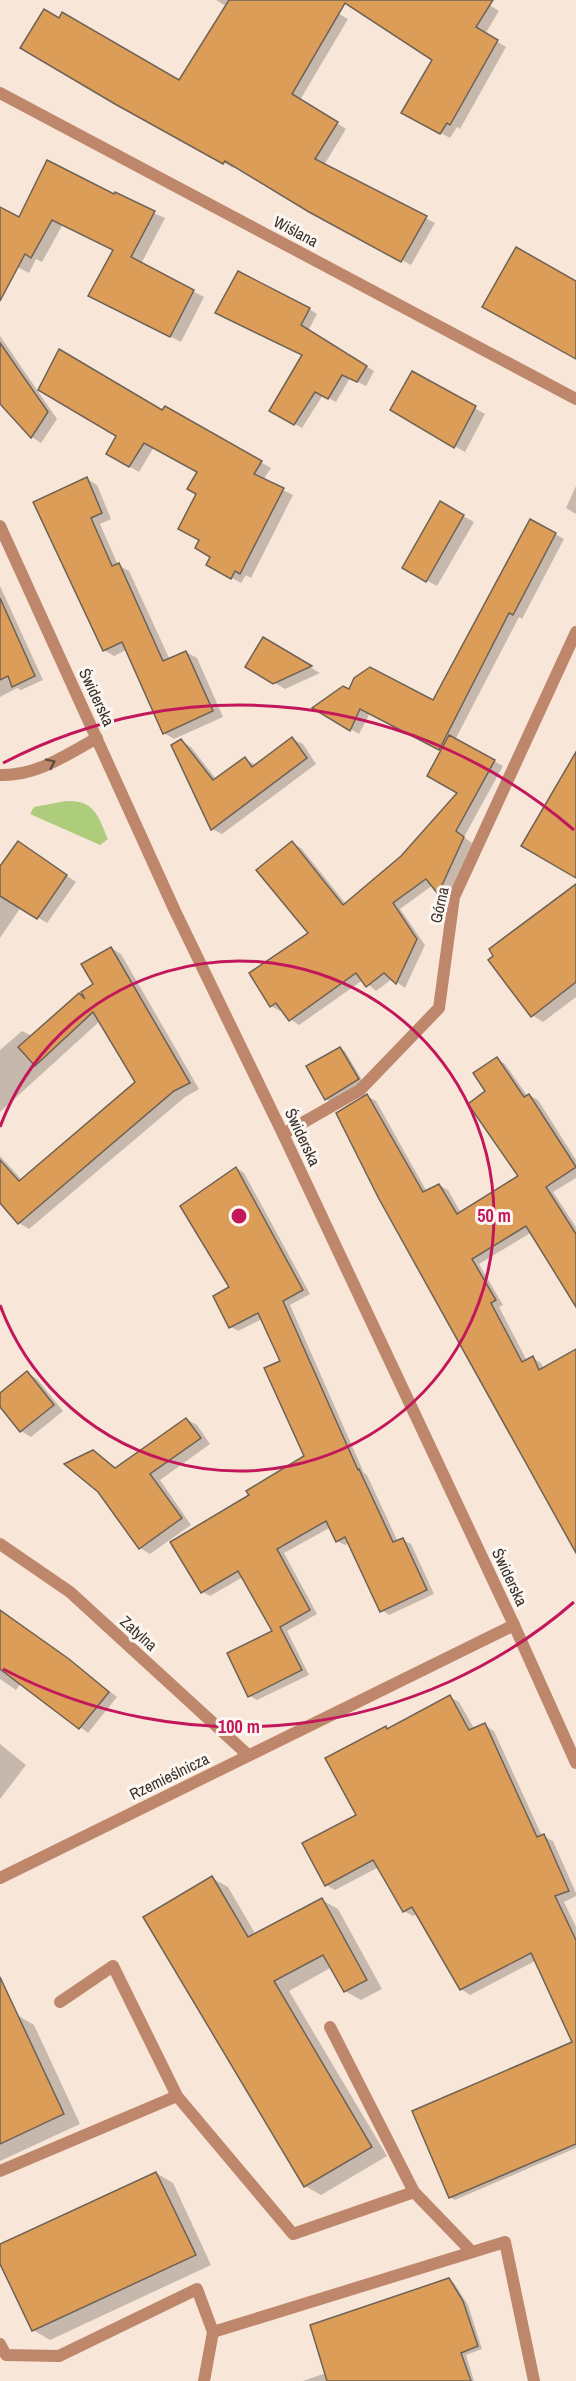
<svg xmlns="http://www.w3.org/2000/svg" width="576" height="2381" font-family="'Archivo Narrow',sans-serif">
<rect width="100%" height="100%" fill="#f8e7d9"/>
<path fill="#aecd7c" d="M66 801C95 800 98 816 108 839L100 845 30 814 34 807Z"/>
<g fill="#0003">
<path d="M216 0H315L348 19 300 100 346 129 324 165 435 223 411 265 319 217 234 165 233 168 23 47 180 82 226 6Z"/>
<path d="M343 0H481L499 11 485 34 506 47 460 129 457 127 450 138 403 113 434 60Z"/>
<path d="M115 196 165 218 141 264 204 297 181 342 101 301 115 250 63 224 42 262 36 259 29 273 0 258V209L19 219Z"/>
<path d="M309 309 317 314 308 331 374 371 366 386 350 378 336 402 323 395 302 428 271 410 304 355 225 316Z"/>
<path d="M0 336 57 419 41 443 32 437 0 402Z"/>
<path d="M413 373 485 414 465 452 392 410Z"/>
<path d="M165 408 271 468 263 480 293 495 251 578 246 575 241 583 217 570 197 494 199 472 154 447 139 472 108 454 163 412Z"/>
<path d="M87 479 97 485 111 519 100 524 118 565 129 571 170 660 186 652 197 658 223 717 174 739 164 733 126 650 114 656 104 650Z"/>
<path d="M576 486V514L566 508Z"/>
<path d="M440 503 474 522 437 586 404 568Z"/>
<path d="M555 534 564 539 522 619 519 617 455 740 503 766 464 837 472 843 447 898 439 893 433 885 400 909 425 945 405 988 392 979 376 991 363 980 299 1025 290 1019 282 1009 280 1011 271 1006 310 933 292 843 301 848 346 904 402 857 459 793 442 750 370 713 359 734 315 708 349 691 434 702Z"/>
<path d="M0 586 43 680 21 690 17 688 0 697Z"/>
<path d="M264 639 320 673 285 689 247 666Z"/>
<path d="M292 739 303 744 316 764 222 834 212 829 181 741 191 747 216 779 245 759 256 765Z"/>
<path d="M19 843 76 882 47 923 21 907 0 938V869Z"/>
<path d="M576 886V997L543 1022 532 1015Z"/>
<path d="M111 948 121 954 199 1089 185 1097 29 1229 19 1223 0 1201V1156L22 1180 137 1082 100 1021 0 1112V1050L22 1031 32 1036 79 994 86 998 95 985Z"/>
<path d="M340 1048 345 1051 363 1082 331 1102 326 1099 308 1067Z"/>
<path d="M497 1059 505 1064 528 1097 529 1095 538 1100 576 1160V1178L553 1192 576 1227V1302L532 1232 479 1264 503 1305 499 1307 527 1361 533 1358 541 1363 544 1369 576 1350V1547L367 1096 376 1101 427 1192 439 1185 448 1190 461 1213 520 1176 487 1091Z"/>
<path d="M237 1168 244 1173 310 1294 290 1305 364 1473 367 1475 398 1542 403 1540 411 1544 434 1594 389 1615 382 1610 350 1543 345 1545 337 1541 331 1527 284 1553 317 1614 287 1631 309 1675 257 1700 250 1696 274 1631 243 1577 210 1596 203 1592 251 1496 306 1457 282 1362 262 1319 238 1331 231 1327Z"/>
<path d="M27 1373 37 1379 63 1411 31 1437 21 1431 0 1405V1395Z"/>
<path d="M186 1419 197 1425 210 1444 160 1480 191 1525 150 1554 140 1548 93 1452 117 1468Z"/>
<path d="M0 1610 77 1665 117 1697 88 1733 21 1683 16 1690 0 1679Z"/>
<path d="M450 1697 459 1702 475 1730 485 1725 494 1731 542 1836 553 1841 576 1893V1896L564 1902 576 1927V2034L535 1961 470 1995 461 1989 418 1914 413 1916 404 1911 379 1867 335 1890 326 1885 358 1816 386 1727 389 1729Z"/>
<path d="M0 1744 26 1765 0 1799Z"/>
<path d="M212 1878 228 1887 256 1935 322 1900 338 1909 382 1989 361 2000 345 1991 332 1967 289 1991 387 2156 321 2195 305 2186Z"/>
<path d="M17 2015 34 2025 80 2124 0 2161V2023Z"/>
<path d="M576 2042V2148L455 2200 450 2197Z"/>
<path d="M156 2173 173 2183 211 2265 50 2340 33 2330 0 2260V2246Z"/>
<path d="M449 2280 454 2283 468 2305 482 2349 466 2355 474 2381H303L326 2373Z"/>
</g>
<g fill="#db9d58" stroke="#6f6255" stroke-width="1.5">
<path d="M229 0H493L476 27 498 40 450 125 447 123 440 134 401 113 432 60 345 3 292 94 338 122 315 159 427 216 401 262 309 212 225 161 223 164 115 104 20 48 44 9 59 18 62 12 179 80Z"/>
<path d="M47 160 114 194 115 192 155 211 131 257 194 290 170 337 88 296 113 250 52 220 31 258 25 254 0 301V207L19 217Z"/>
<path d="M516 247 576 281V359L482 307Z"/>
<path d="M238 271 310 308 301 325 367 366 357 382 342 375 328 399 315 392 294 425 269 411 302 355 215 313Z"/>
<path d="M0 343 48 412 31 438 0 404Z"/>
<path d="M59 349 162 410 165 406 262 461 254 474 284 488 240 574 235 571 231 579 206 565 210 557 195 548 199 540 178 529 196 494 187 489 197 472 144 443 129 467 106 454 116 436 38 390Z"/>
<path d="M412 371 476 406 454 448 390 410Z"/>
<path d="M87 477 102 513 91 518 112 566 119 563 163 661 186 651 213 711 163 734 122 642 103 651 33 502Z"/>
<path d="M440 501 464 515 426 582 402 568Z"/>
<path d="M530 519 556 533 513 615 509 613 439 750 360 709 350 731 312 708 343 686 349 689 354 678 370 667 433 700Z"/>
<path d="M0 598 35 676 12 687 8 676 0 680Z"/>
<path d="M263 637 312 666 273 684 245 667Z"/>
<path d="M449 735 495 760 456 831 464 837 438 894 426 879 393 903 417 939 396 984 384 973 366 987 356 973 289 1021 276 1003 270 1007 249 973 308 933 256 870 292 841 343 905 401 856 457 793 427 776Z"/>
<path d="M292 737 307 758 211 830 171 745 181 739 213 780 245 757 252 767Z"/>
<path d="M576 752V878L521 846Z"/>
<path d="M18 841 67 875 37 919 0 896V866Z"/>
<path d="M576 884V982L531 1017 488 960 493 956 489 949Z"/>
<path d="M111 947 190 1083 174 1091 18 1224 0 1203V1160L19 1181 135 1082 93 1012 35 1066 18 1047 79 993 85 999 81 992 93 984 81 964Z"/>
<path d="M340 1047 359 1079 325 1100 306 1066Z"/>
<path d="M497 1057 524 1097 529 1094 576 1167 546 1187 576 1234V1307L526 1226 472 1259 496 1300 491 1303 522 1362 533 1356 539 1370 576 1349V1553L379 1199 336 1113 367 1094 423 1192 439 1184 457 1214 518 1176 468 1104 485 1091 473 1073Z"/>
<path d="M236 1167 303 1290 283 1301 358 1470 359 1469 393 1542 403 1538 427 1590 380 1612 345 1537 336 1542 326 1521 277 1549 310 1610 280 1627 302 1670 248 1697 227 1653 272 1631 238 1571 201 1593 170 1542 249 1495 246 1491 304 1456 264 1368 280 1361 258 1313 229 1328 213 1296 229 1287 180 1206Z"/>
<path d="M27 1371 54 1405 20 1432 0 1407V1393Z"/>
<path d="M186 1418 201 1438 150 1474 182 1518 139 1549 98 1492 64 1464 93 1450 115 1468Z"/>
<path d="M0 1610 69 1659 109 1692 79 1729 0 1669Z"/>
<path d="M450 1695 469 1730 485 1723 537 1837 544 1834 569 1891 555 1896 576 1940V2144L449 2198 412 2111 572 2042 531 1953 460 1990 412 1907 403 1912 373 1860 325 1886 302 1843 356 1815 325 1758 386 1726 387 1729Z"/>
<path d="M212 1876 248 1937 322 1898 367 1980 344 1992 323 1955 274 1981 372 2147 304 2187 143 1917Z"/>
<path d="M0 1977 64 2114 0 2144Z"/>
<path d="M156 2172 196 2255 32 2331 0 2264V2244Z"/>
<path d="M449 2278 463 2301 478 2346 461 2353 471 2381H327L310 2325Z"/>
</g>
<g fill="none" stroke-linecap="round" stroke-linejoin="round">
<g stroke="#be876c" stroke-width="12">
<path d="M330 2027 414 2192 472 2252"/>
<path d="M177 2096 293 2234 414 2192"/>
<path d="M0 2171 177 2096 113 1966 60 2002"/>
<path d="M0 2344 6 2355 59 2356 197 2289 213 2332 505 2242 534 2381"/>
<path d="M204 2381 213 2332"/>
</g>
<g stroke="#be876c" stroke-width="12">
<path d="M0 775C37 776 66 755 97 738"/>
<path d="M283 1134 360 1090 439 1008 454 897 576 632"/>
<path d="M0 1544 70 1592 248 1755"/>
<path d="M0 1878 514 1625"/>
</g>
<g stroke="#be876c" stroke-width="12">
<path d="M0 93 576 399"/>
<path d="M0 526 175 911 283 1134 514 1625 576 1763"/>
</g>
</g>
<defs><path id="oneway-chevron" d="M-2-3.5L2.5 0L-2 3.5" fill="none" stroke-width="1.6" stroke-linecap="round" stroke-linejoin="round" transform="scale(1.5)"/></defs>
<use stroke="#604c3f" href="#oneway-chevron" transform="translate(51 763) rotate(-26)"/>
<g fill="none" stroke="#c2185b" stroke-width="3">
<path d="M0 1127A255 255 0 1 1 0 1305"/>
<path d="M574 1602A511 511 0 0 1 3 1669M3 763A511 511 0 0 1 574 830"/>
</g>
<g text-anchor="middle" stroke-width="6" stroke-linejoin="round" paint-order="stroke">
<g font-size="16" fill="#38322c" stroke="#fdf6f1">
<text transform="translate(296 231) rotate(28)" y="6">Wiślana</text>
<text transform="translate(97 697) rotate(65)" y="6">Świderska</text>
<text transform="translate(439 905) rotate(-78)" y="6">Górna</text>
<text transform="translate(303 1137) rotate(65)" y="6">Świderska</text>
<text transform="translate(510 1577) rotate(65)" y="6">Świderska</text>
<text transform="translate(139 1633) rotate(42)" y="6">Zatylna</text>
<text transform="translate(169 1776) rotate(-26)" y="6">Rzemieślnicza</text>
</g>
</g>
<circle cx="239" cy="1216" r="9" fill="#c2185b" stroke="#fdf6f1" stroke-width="3"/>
<g font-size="18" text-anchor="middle" font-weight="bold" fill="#c2185b" stroke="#fdf6f1" stroke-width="6" stroke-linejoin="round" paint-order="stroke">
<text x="494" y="1222">50 m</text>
<text x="239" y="1733">100 m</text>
</g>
</svg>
